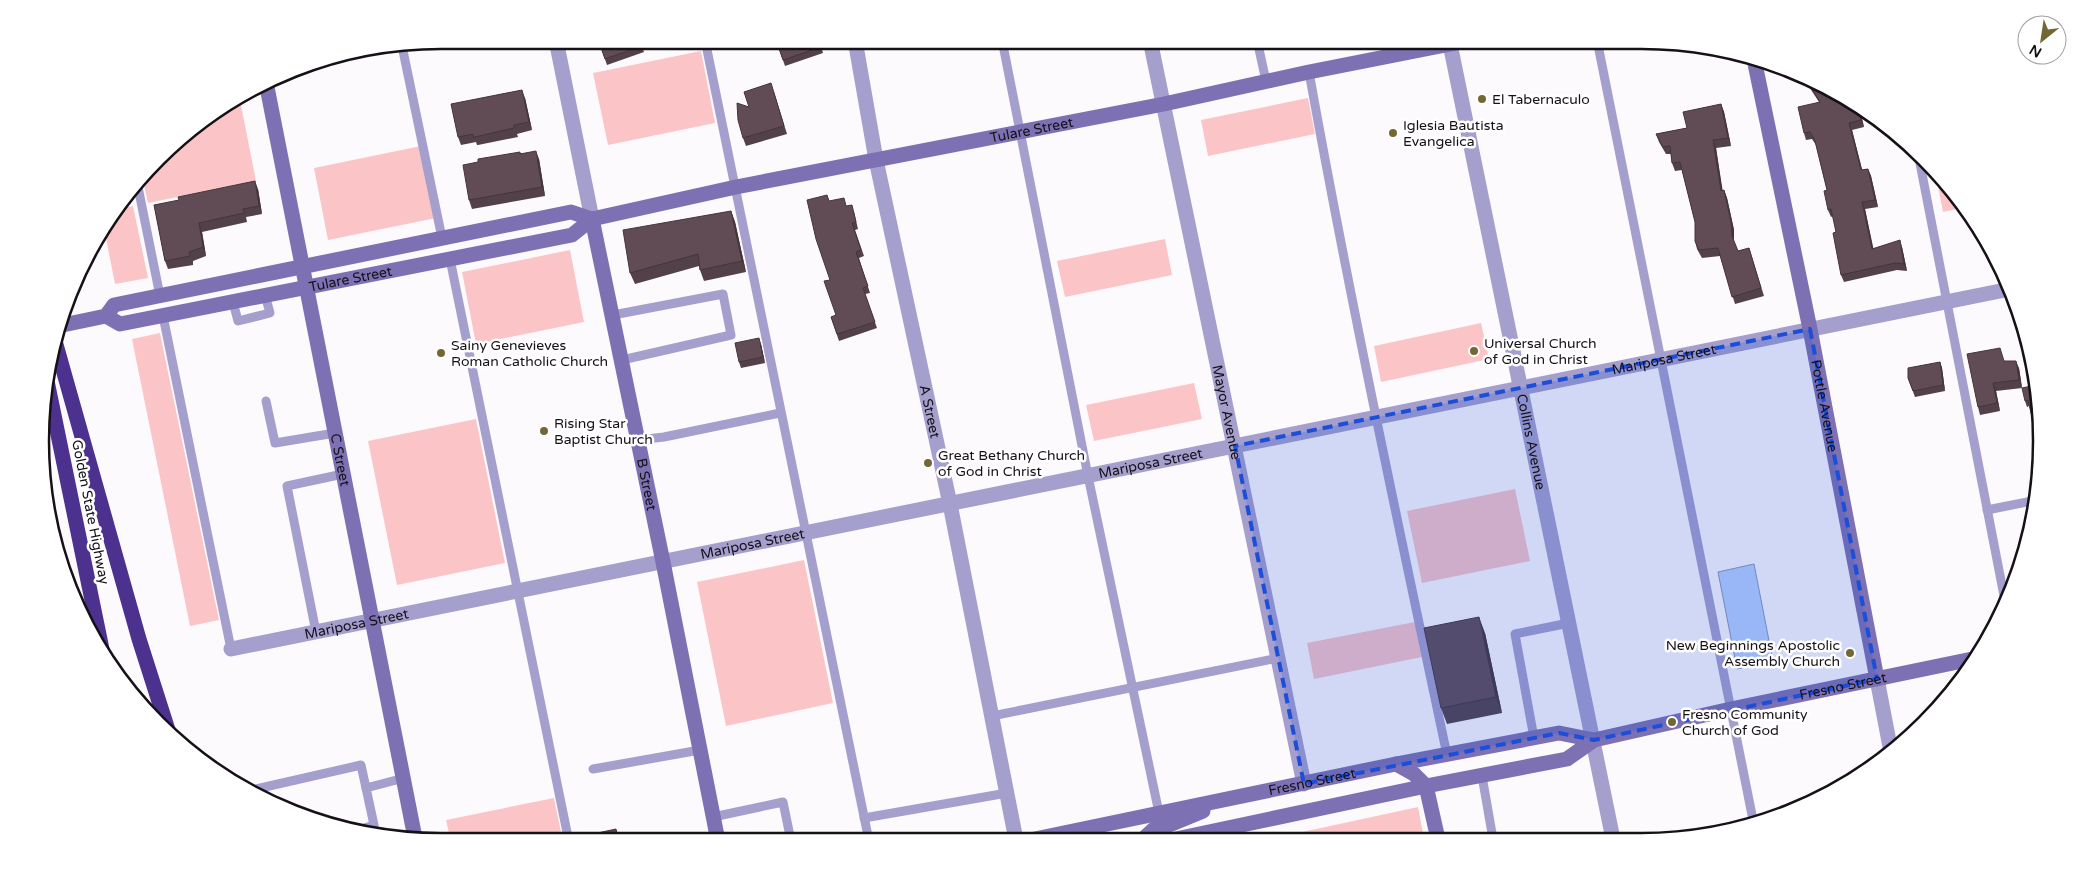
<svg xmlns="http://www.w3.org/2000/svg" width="2082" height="882" font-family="'Varela Round',sans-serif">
<rect width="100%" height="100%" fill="#fdfafe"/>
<g fill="#fbc5c8">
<path d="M701 51 715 123 608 145 593 73Z"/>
<path d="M239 95 256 181 148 203 143 181 177 139Z"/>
<path d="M1308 98 1315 134 1208 156 1201 120Z"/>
<path d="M421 146 436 218 328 240 314 168Z"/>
<path d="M1935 171 1959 197 1966 207 1943 212Z"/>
<path d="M133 206 148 278 115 284 104 228 120 209Z"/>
<path d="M1165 239 1172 275 1065 297 1057 261Z"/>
<path d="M570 250 584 322 476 344 462 272Z"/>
<path d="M1481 323 1489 359 1381 382 1374 346Z"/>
<path d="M160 333 219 620 190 626 132 339Z"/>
<path d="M1194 383 1202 419 1094 441 1086 405Z"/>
<path d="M476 419 505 563 397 585 368 441Z"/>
<path d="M1515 489 1530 561 1422 583 1407 511Z"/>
<path d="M804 560 833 703 726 726 697 582Z"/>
<path d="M1415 622 1422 657 1314 679 1307 643Z"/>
<path d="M554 798 563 842H451L446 820Z"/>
<path d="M1418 807 1424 839 1265 840Z"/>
</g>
<path fill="#b8d0ff" stroke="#8796b9" d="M1754 564 1773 661 1737 669 1718 572Z"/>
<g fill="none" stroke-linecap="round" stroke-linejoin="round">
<g stroke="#a59fcd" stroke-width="9">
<path d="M705 40 869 841"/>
<path d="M1002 40 1088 476 1159 813"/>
<path d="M1257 40 1266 81"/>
<path d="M1597 40 1753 820"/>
<path d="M402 46 442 238"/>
<path d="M1309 72C1350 300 1399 528 1447 755"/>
<path d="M1918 153 2005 601"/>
<path d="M138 187 160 296"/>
<path d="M450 259 569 842"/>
<path d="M233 302 238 321 270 313 265 295"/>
<path d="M613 315 723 294 731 335 622 360"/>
<path d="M163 316 231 649"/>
<path d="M266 401 275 443 335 433"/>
<path d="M638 440 664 437 780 413"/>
<path d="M1987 510 2037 500"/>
<path d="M316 632 287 486 343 474"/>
<path d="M992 716 1278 658"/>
<path d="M1534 738 1515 634 1569 623"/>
<path d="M593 769 700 750"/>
<path d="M1482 776 1493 839"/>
<path d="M366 788 404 778"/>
<path d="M256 791V789L361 765 374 825 361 829"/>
<path d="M713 817 783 802 791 841"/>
<path d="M864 818 1007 793"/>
<path d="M698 841 717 837"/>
</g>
<g stroke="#a59fcd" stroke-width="15">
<path d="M556 40 592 219"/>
<path id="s1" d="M855 40 876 160 950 504 1016 840"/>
<path id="s2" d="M1150 40 1304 784"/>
<path id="s3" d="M1450 44 1613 839"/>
<path id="s4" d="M231 649 2010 289"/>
<path d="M1877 679 1891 752"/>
</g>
<g stroke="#7d71b4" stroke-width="15">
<path id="s5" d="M1754 59 1810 329 1877 679"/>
<path id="s6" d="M266 82 415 838"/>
<path id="s7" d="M592 219 663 562 718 841"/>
<path id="s8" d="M106 316 120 324 572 235 592 219 736 187 1164 104 1309 72 1471 40"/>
<path d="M58 326 106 316 114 305 571 212 592 219"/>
<path d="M1396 764 1414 774 1426 786 1438 839"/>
<path id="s9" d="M1030 840 1396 764 1559 733 1594 740"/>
<path d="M1142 840 1154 829 1169 825 1203 811"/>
<path id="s10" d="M1171 840 1426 786 1567 759 1594 740 1731 709 1977 658"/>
</g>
<g stroke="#4c318f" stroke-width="15">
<path d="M55 341 139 639 169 733"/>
<path d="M46 376 103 654"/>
</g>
</g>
<g fill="#53414a">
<path d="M640 40 644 52 607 65 599 42Z"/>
<path d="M776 40H819L823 53 785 66Z"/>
<path d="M1802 76 1841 94 1853 102 1854 104H1856L1859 106 1864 127 1852 130 1862 170 1868 169 1871 176 1878 207 1865 209 1873 249 1902 247 1907 271 1897 270 1844 282 1841 275 1836 232 1833 216 1831 217 1828 210 1827 190 1816 145 1812 139 1806 140 1804 133 1819 102Z"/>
<path d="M774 92 787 134 746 146 743 138 749 107Z"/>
<path d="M525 98 532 130 517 134 518 137 478 145H477L476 142 461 145 458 137Z"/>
<path d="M1721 104 1724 112 1731 146 1716 148 1722 190H1724L1727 198 1734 230V242L1738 251 1749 248 1764 296 1735 304 1720 256 1702 258 1697 249 1695 241V222L1682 170 1675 171 1672 163 1671 154H1666L1659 142 1656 134 1687 128Z"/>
<path d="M520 153 539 159 545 196 472 209 469 200Z"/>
<path d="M258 189 262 214 246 217 247 222 202 232 206 256 193 261V265L168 269 165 261 154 205Z"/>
<path d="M829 201 847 206 854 212 858 229 855 230 864 256 859 258 870 293 865 294 877 328 839 341 831 317 836 315 830 280Z"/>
<path d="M731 211 735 222 746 272 704 281 700 270 699 266 635 284 630 273Z"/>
<path d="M1981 232 1992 250 1985 251 1982 242Z"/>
<path d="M2021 317 2027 334 2019 336 2017 330Z"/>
<path d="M761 344 765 363 741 368 739 362Z"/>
<path d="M2004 361 2019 368 2022 388 1996 391 2000 411 1980 415 1978 407Z"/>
<path d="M1940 362 1942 368 1945 391 1915 397 1908 378Z"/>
<path d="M2036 385V422H2034L2029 406 2027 407 2025 401Z"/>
<path d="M1485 633 1502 713 1447 724 1441 708Z"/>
</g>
<g fill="#44353c">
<path d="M522 90 525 98 532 130 529 122Z"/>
<path d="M1721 104 1724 112 1731 146 1728 138Z"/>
<path d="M1858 106 1860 111 1864 127 1861 120Z"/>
<path d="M1849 123 1852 130 1864 177 1861 170Z"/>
<path d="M1713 140 1716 148 1724 199 1721 191Z"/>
<path d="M536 151 539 159 545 196 542 187Z"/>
<path d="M1868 169 1871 176 1878 207 1875 200Z"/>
<path d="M255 181 258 189 262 214 259 206Z"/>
<path d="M1724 190 1727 198 1734 230V243L1732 236Z"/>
<path d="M1862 202 1865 209 1875 256 1872 249Z"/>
<path d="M731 211 735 222 746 272 742 261Z"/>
<path d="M199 223 202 232 206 256 203 247Z"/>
<path d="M1900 240 1902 247 1907 271 1904 264Z"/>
<path d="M759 338 761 344 765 363 763 357Z"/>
<path d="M2016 361 2019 368 2022 388 2019 380Z"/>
<path d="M1940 362 1942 368 1945 391 1943 385Z"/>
<path d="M1993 383 1996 391 2000 411 1997 403Z"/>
<path d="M1479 617 1485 633 1502 713 1496 697Z"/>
</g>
<g fill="#614c56" stroke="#44353c">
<path d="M604 40H640L642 46 605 59 599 42Z"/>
<path d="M776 40H818L821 47 783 60Z"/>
<path d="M1805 77 1841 94 1852 101 1853 105 1856 104 1858 106 1861 120 1849 123 1861 170 1868 169 1875 200 1862 202 1872 249 1900 240 1904 264 1895 263 1841 275 1833 233 1836 232 1831 209 1828 210 1824 191 1827 190 1815 141 1810 132 1804 133 1798 107 1820 102Z"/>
<path d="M771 83 784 126 743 138 738 120 737 103 749 107 744 92Z"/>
<path d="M522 90 529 122 514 125V128L475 137H473V134L458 137 451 104Z"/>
<path d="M1721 104 1728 138 1713 140 1721 191 1724 190 1731 222 1732 236 1738 251 1749 248 1761 288 1732 297 1718 248 1699 250 1695 241V222L1680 162 1672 163 1670 146 1663 147 1656 134 1687 128 1683 112Z"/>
<path d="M536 151 542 187 469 200 463 165 478 162V159L520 152V154Z"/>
<path d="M255 181 259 206 243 209 244 213 199 223 203 247 189 252 190 256 165 261 154 205 179 200 178 197Z"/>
<path d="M827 195 829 201 844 198 846 206 852 205 856 222 852 223 861 250 856 252 868 286 863 288 875 322 837 334 831 317 836 315 824 281 830 280 816 239 807 200Z"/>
<path d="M731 211 742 261 700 270 698 254 630 273 623 230Z"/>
<path d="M1981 232 1987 242H1982Z"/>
<path d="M2021 317 2025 328 2017 330 2014 319Z"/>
<path d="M759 338 763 357 739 362 735 343Z"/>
<path d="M2000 348 2004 361H2016L2019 380 1993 383 1997 403 1978 407 1967 354Z"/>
<path d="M1940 362 1943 385 1913 391 1908 378V368Z"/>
<path d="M2036 385 2041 414 2040 440 2035 416 2032 417 2028 400 2025 401 2022 388Z"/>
<path d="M1479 617 1496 697 1441 708 1424 628Z"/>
<path d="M616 829 619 842H580L579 837Z"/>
</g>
<path fill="#1d4ed8" fill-opacity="0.2" stroke="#1d4ed8" stroke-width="4" stroke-dasharray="10 6" stroke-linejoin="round" d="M1810 329 1877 679 1594 740 1559 733 1304 784 1235 446Z"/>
<g fill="#726835" stroke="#fff" stroke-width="2">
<circle cx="1482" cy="99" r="5"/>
<circle cx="1393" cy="133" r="5"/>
<circle cx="1474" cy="351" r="5"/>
<circle cx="441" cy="353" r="5"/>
<circle cx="544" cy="431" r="5"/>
<circle cx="928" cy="463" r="5"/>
<circle cx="1850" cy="653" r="5"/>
<circle cx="1672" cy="722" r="5"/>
</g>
<g text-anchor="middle" stroke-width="5" stroke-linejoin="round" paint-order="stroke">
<g font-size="14" fill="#161017" stroke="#fff" text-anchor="start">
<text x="1492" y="104">El Tabernaculo</text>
<text x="1403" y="130">Iglesia Bautista<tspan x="1403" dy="16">Evangelica</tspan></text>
<text x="1484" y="348">Universal Church<tspan x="1484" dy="16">of God in Christ</tspan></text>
<text x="451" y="350">Sainy Genevieves<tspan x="451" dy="16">Roman Catholic Church</tspan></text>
<text x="554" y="428">Rising Star<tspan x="554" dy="16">Baptist Church</tspan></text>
<text x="938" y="460">Great Bethany Church<tspan x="938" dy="16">of God in Christ</tspan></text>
<text x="1840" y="650" text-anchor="end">New Beginnings Apostolic<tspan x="1840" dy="16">Assembly Church</tspan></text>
<text x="1682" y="719">Fresno Community<tspan x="1682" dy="16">Church of God</tspan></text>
</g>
<g font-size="14" fill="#161017" stroke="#fff">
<text dy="5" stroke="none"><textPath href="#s8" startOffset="951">Tulare Street</textPath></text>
<text dy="5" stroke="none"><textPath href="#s8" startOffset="251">Tulare Street</textPath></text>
<text dy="5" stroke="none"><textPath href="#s4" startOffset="1462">Mariposa Street</textPath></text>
<text dy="5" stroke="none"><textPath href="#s5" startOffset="354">Pottle Avenue</textPath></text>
<text dy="5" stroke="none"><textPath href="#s1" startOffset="379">A Street</textPath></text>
<text dy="5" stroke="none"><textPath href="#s2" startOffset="380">Mayor Avenue</textPath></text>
<text dy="5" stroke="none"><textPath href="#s3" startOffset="406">Collins Avenue</textPath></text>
<text dy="5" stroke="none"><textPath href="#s6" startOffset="385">C Street</textPath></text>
<text dy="5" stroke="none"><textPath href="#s4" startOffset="938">Mariposa Street</textPath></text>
<text dy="5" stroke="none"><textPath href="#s7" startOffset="271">B Street</textPath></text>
<text transform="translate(91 512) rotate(79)" y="5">Golden State Highway</text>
<text dy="5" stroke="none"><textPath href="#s4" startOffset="532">Mariposa Street</textPath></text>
<text dy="5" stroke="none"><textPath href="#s4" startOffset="128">Mariposa Street</textPath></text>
<text dy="5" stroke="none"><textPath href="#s10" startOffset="692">Fresno Street</textPath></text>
<text dy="5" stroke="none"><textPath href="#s9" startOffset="288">Fresno Street</textPath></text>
</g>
</g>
<path d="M0 0H2082V882H0ZM441 49H1641A392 392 0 0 1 2033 441V441A392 392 0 0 1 1641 833H441A392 392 0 0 1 49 441V441A392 392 0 0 1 441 49Z" fill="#fff" fill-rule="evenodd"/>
<path fill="none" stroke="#161017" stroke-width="2.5" d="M441 49H1641A392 392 0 0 1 2033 441V441A392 392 0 0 1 1641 833H441A392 392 0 0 1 49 441V441A392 392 0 0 1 441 49Z"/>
<g transform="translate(2042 40) rotate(210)"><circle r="24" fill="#ffffff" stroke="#a29fa2"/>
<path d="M0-4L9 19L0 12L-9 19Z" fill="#726835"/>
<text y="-8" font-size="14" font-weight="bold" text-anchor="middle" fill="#161017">N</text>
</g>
</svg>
